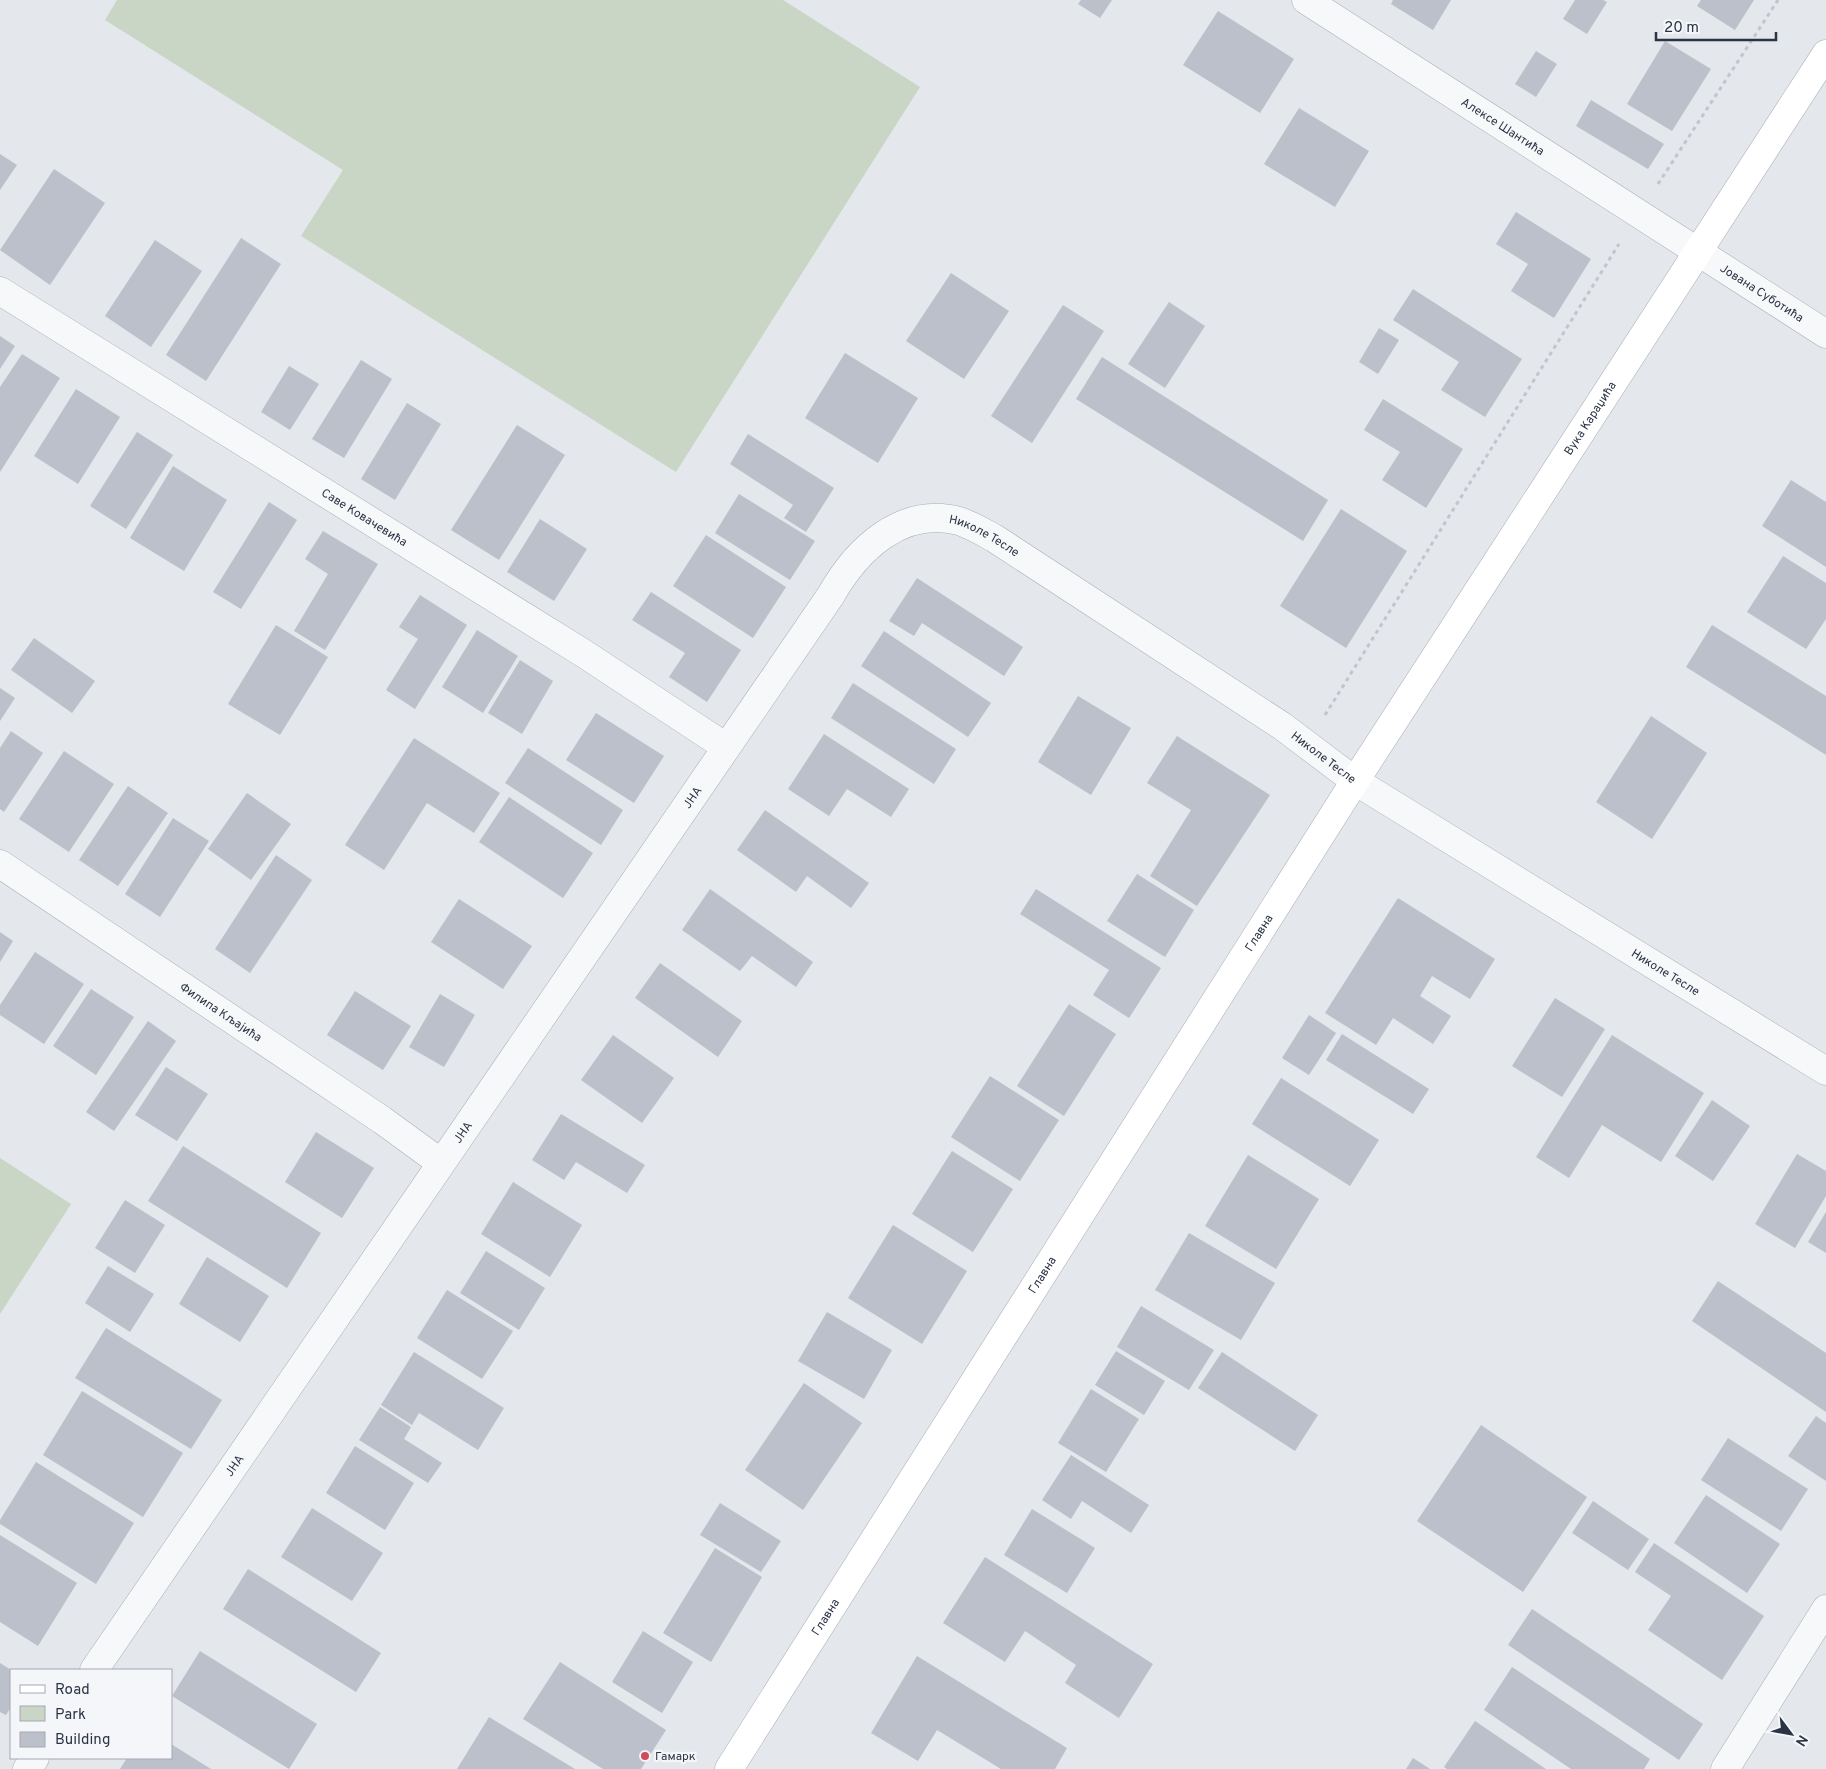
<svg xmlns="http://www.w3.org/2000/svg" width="1826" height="1769" font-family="Overpass,sans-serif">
<rect width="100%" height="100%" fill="#e4e7ec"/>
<g fill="#c9d6c5">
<path d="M117 0H783L920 87 676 472 301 236 343 170 105 20Z"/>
<path d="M0 1158 71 1204 0 1314Z"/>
</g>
<g fill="#bbc0ca">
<path d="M1081 0H1112L1100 18 1078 4Z"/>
<path d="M1393 0H1451L1433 30 1391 4Z"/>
<path d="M1575 0H1603L1607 2 1587 34 1563 19Z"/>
<path d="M1701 0H1754L1735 30 1697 6Z"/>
<path d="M1218 11 1294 59 1260 113 1183 65Z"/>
<path d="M1665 41 1711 69 1672 131 1627 104Z"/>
<path d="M1536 51 1557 64 1536 97 1515 84Z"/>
<path d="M1591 100 1664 144 1648 169 1576 126Z"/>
<path d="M1299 108 1369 151 1335 207 1264 164Z"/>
<path d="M0 154 17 165 0 190Z"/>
<path d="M54 169 105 203 50 285 0 250Z"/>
<path d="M1516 212 1591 259 1554 318 1511 291 1528 264 1496 244Z"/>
<path d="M241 238 281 264 206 381 166 355Z"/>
<path d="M155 240 202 271 151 347 105 316Z"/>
<path d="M951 273 1009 311 964 379 906 341Z"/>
<path d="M1413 289 1522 359 1485 417 1441 390 1459 362 1393 320Z"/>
<path d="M1169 302 1205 326 1165 388 1128 364Z"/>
<path d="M1063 305 1104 331 1032 443 991 416Z"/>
<path d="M1379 328 1399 340 1378 374 1359 362Z"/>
<path d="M0 336 15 346 0 369Z"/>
<path d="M845 353 918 398 878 463 805 418Z"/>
<path d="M22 354 60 378 0 472V387Z"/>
<path d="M1102 357 1328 500 1303 541 1076 399Z"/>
<path d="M361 360 392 379 344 458 312 439Z"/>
<path d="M289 366 319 384 290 430 261 412Z"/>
<path d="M76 389 120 417 78 484 34 456Z"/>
<path d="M1383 399 1463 449 1426 508 1382 480 1400 452 1364 430Z"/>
<path d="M407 403 441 424 395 500 361 479Z"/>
<path d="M517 425 565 455 499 560 451 530Z"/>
<path d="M137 432 173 455 126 529 90 506Z"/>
<path d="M748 434 834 488 806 532 784 518 793 505 730 464Z"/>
<path d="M173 466 227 500 184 571 130 538Z"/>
<path d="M1791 480 1826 502V567L1762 526Z"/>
<path d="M739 494 815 541 790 580 715 533Z"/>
<path d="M269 502 297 520 241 609 213 592Z"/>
<path d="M1341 509 1407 551 1346 648 1280 606Z"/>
<path d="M540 519 587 549 554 601 507 572Z"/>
<path d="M323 531 378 564 325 650 294 631 328 574 305 559Z"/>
<path d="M706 535 786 587 753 638 673 586Z"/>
<path d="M1783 556 1826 583V619L1806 649 1747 612Z"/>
<path d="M917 578 1023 647 1004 676 922 623 914 636 889 621Z"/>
<path d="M651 592 741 650 707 702 669 677 685 653 632 620Z"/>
<path d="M420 595 467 625 415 709 386 690 418 639 399 627Z"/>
<path d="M276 625 328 657 280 735 228 704Z"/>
<path d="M1712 625 1826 696V755L1686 667Z"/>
<path d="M477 630 518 656 483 713 442 687Z"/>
<path d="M884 631 991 703 968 737 861 666Z"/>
<path d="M34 638 95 681 72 713 11 670Z"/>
<path d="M520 660 553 681 522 734 488 713Z"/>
<path d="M853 683 956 749 934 784 831 718Z"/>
<path d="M0 688 15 698 0 721Z"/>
<path d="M1078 696 1131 728 1091 795 1038 762Z"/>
<path d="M596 713 664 756 634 803 566 760Z"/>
<path d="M1651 716 1707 753 1652 839 1596 802Z"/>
<path d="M11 731 43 753 4 812 0 809V748Z"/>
<path d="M824 734 909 789 891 817 847 789 829 816 788 789Z"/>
<path d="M1177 736 1270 795 1197 906 1150 876 1191 810 1147 783Z"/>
<path d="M414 738 500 793 474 833 427 803 384 870 345 845Z"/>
<path d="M528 748 623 810 601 845 505 783Z"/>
<path d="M64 751 114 784 69 852 19 819Z"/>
<path d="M128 786 168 813 118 886 79 860Z"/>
<path d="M247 793 291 824 251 880 208 849Z"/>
<path d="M509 797 593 853 563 898 479 842Z"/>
<path d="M765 810 869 883 851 908 807 876 796 892 737 850Z"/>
<path d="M173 818 209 841 160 917 125 894Z"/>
<path d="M276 855 312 880 250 973 215 949Z"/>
<path d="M1137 874 1194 910 1165 957 1107 921Z"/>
<path d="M710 889 813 962 796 987 752 956 740 971 682 930Z"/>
<path d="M1036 889 1161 968 1129 1018 1093 995 1109 970 1020 914Z"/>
<path d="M1398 898 1495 959 1470 999 1432 976 1420 996 1451 1016 1433 1044 1393 1018 1376 1045 1325 1013Z"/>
<path d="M459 899 532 946 503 989 431 942Z"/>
<path d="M0 932 13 941 0 962Z"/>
<path d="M35 952 84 984 44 1044 0 1015V1005Z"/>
<path d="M660 963 742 1021 718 1057 635 998Z"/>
<path d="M91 989 134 1017 96 1075 53 1046Z"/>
<path d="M355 991 411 1026 383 1070 327 1035Z"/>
<path d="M440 994 475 1015 444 1067 409 1047Z"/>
<path d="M1555 998 1605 1029 1562 1097 1512 1066Z"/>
<path d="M1069 1004 1116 1034 1064 1116 1017 1086Z"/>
<path d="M1309 1015 1336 1033 1309 1075 1282 1058Z"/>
<path d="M148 1021 176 1041 114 1131 86 1112Z"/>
<path d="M1342 1034 1429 1089 1413 1114 1326 1060Z"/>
<path d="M613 1035 674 1078 642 1123 581 1080Z"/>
<path d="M1612 1035 1704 1093 1661 1162 1602 1125 1569 1178 1536 1157Z"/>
<path d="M166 1067 208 1094 177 1141 135 1115Z"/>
<path d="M990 1076 1059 1120 1020 1181 951 1137Z"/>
<path d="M1281 1078 1379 1140 1350 1186 1252 1124Z"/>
<path d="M1712 1100 1750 1126 1713 1181 1675 1156Z"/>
<path d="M561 1114 645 1165 627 1193 576 1162 564 1180 532 1160Z"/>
<path d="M316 1132 374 1168 342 1218 285 1182Z"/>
<path d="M183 1146 321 1233 287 1288 148 1201Z"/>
<path d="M952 1151 1013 1189 973 1252 912 1214Z"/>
<path d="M1797 1154 1826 1171V1196L1795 1248 1755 1224Z"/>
<path d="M1248 1155 1319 1199 1276 1269 1205 1226Z"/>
<path d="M513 1182 582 1225 550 1277 481 1234Z"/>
<path d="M125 1200 165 1225 135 1273 95 1248Z"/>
<path d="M1826 1212V1253L1808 1242Z"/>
<path d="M893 1225 967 1271 922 1344 848 1298Z"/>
<path d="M1189 1233 1275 1283 1241 1340 1155 1290Z"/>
<path d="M486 1251 545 1288 519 1330 460 1293Z"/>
<path d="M207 1257 269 1296 240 1342 179 1304Z"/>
<path d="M108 1266 154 1294 130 1332 85 1303Z"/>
<path d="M1718 1281 1826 1353V1412L1692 1321Z"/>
<path d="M447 1290 513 1331 482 1379 417 1338Z"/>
<path d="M1141 1306 1214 1350 1189 1390 1117 1347Z"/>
<path d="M827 1312 892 1350 864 1399 798 1361Z"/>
<path d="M106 1328 222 1400 191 1449 75 1378Z"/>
<path d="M1116 1351 1165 1381 1144 1415 1095 1385Z"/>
<path d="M414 1352 504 1408 478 1450 419 1413 412 1425 381 1405Z"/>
<path d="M1222 1352 1318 1415 1295 1451 1198 1388Z"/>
<path d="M804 1383 862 1423 803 1510 745 1470Z"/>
<path d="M1091 1389 1139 1419 1106 1472 1058 1443Z"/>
<path d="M82 1391 183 1453 143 1517 43 1455Z"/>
<path d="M380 1407 411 1427 404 1439 442 1463 428 1483 359 1440Z"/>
<path d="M1816 1416 1826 1423V1481L1788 1456Z"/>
<path d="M1481 1425 1587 1497 1523 1592 1417 1521Z"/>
<path d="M1728 1438 1808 1489 1781 1531 1701 1480Z"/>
<path d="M355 1446 414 1483 385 1530 326 1493Z"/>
<path d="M1071 1455 1149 1505 1131 1533 1082 1501 1071 1519 1042 1500Z"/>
<path d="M36 1462 134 1523 96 1584 0 1524V1520Z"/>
<path d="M1706 1495 1780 1544 1747 1593 1674 1543Z"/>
<path d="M1593 1501 1649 1539 1628 1570 1572 1533Z"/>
<path d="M720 1503 781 1541 761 1572 700 1535Z"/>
<path d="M312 1508 383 1553 352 1601 281 1557Z"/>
<path d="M1032 1509 1095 1548 1067 1593 1004 1555Z"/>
<path d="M0 1535 77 1583 38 1646 0 1622Z"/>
<path d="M1654 1543 1764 1616 1722 1680 1648 1630 1671 1596 1635 1572Z"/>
<path d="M715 1548 762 1577 711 1662 663 1633Z"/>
<path d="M985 1557 1153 1664 1119 1718 1065 1683 1076 1665 1025 1631 1005 1662 943 1623Z"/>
<path d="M248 1569 381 1653 356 1692 223 1609Z"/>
<path d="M1532 1609 1703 1724 1679 1760 1508 1645Z"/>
<path d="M643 1631 693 1662 662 1713 612 1682Z"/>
<path d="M200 1651 317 1724 289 1769 172 1696Z"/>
<path d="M917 1656 1067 1748 1055 1769H1001L937 1730 918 1761 871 1733Z"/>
<path d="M560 1662 666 1730 641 1769H603L523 1719Z"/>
<path d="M0 1663 11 1670V1707L6 1715 0 1712Z"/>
<path d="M1512 1667 1650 1759 1644 1769H1571L1484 1710Z"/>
<path d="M489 1717 575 1769H457Z"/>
<path d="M1475 1721 1546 1769H1447L1444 1767Z"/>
<path d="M171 1744 211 1769H120L127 1758H171Z"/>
<path d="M1413 1758 1430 1769H1406Z"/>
</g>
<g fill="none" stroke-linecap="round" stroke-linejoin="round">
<defs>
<g id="street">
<path id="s1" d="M1306 0 1826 334"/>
<path id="s2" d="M0 291 583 653 726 747"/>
<path id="s3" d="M0 864 382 1120 441 1163"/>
<path id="s4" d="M94 1670 831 595C857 549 902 506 959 521 971 525 983 532 994 538L1282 726 1355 781 1826 1071"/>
<path d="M27 1769 35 1758"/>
<path d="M1725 1769 1826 1609"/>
</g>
<g id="secondary">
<path id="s5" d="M729 1769 1355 781 1826 54"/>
</g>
</defs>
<use href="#street" stroke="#a9aeb7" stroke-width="29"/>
<use href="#secondary" stroke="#a9aeb7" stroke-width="29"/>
<g stroke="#c2c5cb" stroke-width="3" stroke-dasharray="4 4" stroke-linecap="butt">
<path d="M1658 184 1778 0"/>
<path d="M1325 715 1619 244"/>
</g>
<use href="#street" stroke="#f7f8fa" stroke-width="28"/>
<use href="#secondary" stroke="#fff" stroke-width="28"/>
</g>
<circle fill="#d1495b" stroke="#f4f6f9" stroke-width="2" cx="645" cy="1756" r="5"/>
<g text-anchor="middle" stroke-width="4.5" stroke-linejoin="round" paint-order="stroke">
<g font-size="12" fill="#2b3445" stroke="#f4f6f9">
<text dy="4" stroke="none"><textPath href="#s1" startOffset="234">Алексе Шантића</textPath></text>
<text dy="4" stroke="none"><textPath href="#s1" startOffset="542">Јована Суботића</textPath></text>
<text dy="4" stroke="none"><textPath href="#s5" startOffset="1602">Вука Караџића</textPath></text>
<text dy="4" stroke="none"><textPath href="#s2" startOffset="429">Саве Ковачевића</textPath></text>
<text dy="4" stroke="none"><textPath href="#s4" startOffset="1492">Николе Тесле</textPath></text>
<text dy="4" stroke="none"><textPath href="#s4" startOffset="1898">Николе Тесле</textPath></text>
<text dy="4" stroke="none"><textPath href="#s4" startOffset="1058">ЈНА</textPath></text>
<text dy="4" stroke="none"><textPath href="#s5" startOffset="990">Главна</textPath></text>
<text dy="4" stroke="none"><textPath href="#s4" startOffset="2302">Николе Тесле</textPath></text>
<text dy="4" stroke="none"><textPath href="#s3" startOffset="266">Филипа Кљајића</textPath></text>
<text dy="4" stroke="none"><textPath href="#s4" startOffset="652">ЈНА</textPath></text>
<text dy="4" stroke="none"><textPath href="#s5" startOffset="585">Главна</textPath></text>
<text dy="4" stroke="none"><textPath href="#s4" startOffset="248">ЈНА</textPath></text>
<text dy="4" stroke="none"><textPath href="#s5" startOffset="180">Главна</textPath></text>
</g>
<g font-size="12" fill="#2b3445" stroke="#f4f6f9" text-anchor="start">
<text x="655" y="1760">Гамарк</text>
</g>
</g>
<rect x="10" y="1669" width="162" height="90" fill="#f4f6f9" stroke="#a4a8b1"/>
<rect x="20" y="1685" width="25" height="8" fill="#ffffff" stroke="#a4a8b1"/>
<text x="55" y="1694" font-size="15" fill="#2b3445">Road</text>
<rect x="20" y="1706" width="25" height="15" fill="#c9d6c5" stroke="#a4a8b1"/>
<text x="55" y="1719" font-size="15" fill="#2b3445">Park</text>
<rect x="20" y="1732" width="25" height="15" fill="#bbc0ca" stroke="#a4a8b1"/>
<text x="55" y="1744" font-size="15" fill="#2b3445">Building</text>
<g transform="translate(1791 1734) rotate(122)" stroke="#f4f6f9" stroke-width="4" paint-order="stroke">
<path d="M0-4L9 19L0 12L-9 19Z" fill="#2b3445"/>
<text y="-8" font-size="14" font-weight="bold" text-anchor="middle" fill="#2b3445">N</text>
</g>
<path d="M1656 32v8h120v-8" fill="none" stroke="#2b3445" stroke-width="2.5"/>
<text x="1664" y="32" font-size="15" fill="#2b3445" stroke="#f4f6f9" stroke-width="4" paint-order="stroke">20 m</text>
</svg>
